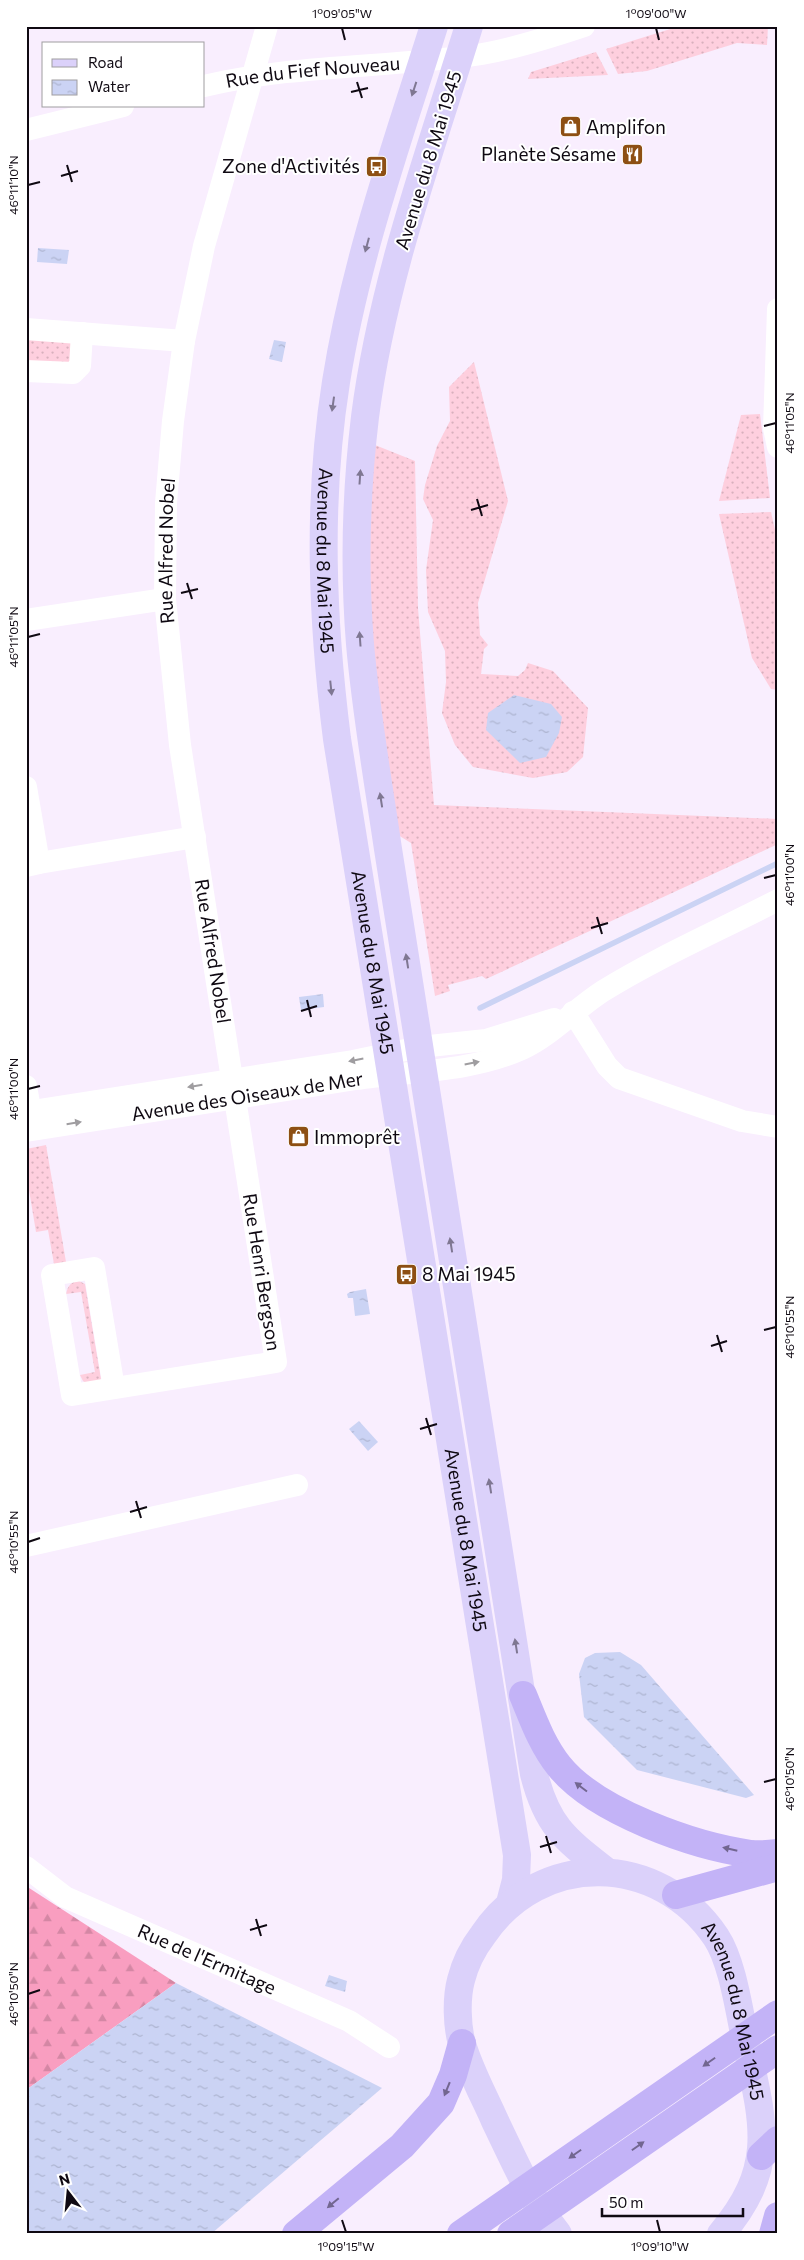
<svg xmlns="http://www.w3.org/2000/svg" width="804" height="2260" font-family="Commissioner,sans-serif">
<defs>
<pattern id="grass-dots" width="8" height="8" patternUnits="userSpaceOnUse" patternTransform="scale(1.25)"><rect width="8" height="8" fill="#fecfde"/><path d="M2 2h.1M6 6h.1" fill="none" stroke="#d8b0bd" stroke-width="1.8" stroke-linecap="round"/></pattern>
<pattern id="forest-firs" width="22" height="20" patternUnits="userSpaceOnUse" patternTransform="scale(1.25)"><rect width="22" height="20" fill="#f99ec0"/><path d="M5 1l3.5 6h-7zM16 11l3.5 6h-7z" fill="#d487a4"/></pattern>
<pattern id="water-ripples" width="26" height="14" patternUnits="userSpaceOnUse" patternTransform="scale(1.25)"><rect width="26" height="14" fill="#cbd3f4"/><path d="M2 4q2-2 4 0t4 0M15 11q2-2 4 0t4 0" fill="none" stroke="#adb4d0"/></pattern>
</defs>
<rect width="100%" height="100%" fill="#f9eefe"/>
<g fill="url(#grass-dots)">
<path d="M680 26H768L767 45 737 43 647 71 618 74 606 49Z"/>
<path d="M596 52 608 75 528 79 531 72Z"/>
<path d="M26 329 82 333 80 366 26 371Z"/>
<path d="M474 362 508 501 478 603 480 635 488 645 484 649 481 674 518 676 525 670 528 663 553 671 588 708 583 757 567 772 533 778 473 767 455 745 442 713 446 682 445 651 428 612 426 570 433 520 423 499 425 485 437 446 450 421 449 387Z"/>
<path d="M760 414 770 498 719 501 741 415Z"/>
<path d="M375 445 415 461 418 608 434 805 778 819V844L486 979 482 976 448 985 450 991 435 996 411 843 398 835C390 776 379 717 373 657 366 587 368 515 375 445Z"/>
<path d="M771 512 778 543V690L771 689 752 658 719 514Z"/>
<path d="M46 1145 66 1262 54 1264 48 1230 36 1232 26 1172V1149Z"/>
<path d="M79 1281 85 1284 101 1379 97 1384 90 1385 83 1381 80 1375 95 1372 81 1292 66 1294C68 1286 70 1282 79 1281Z"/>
</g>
<path fill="url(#forest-firs)" d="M26 1886 176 1983 26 2090Z"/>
<g fill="url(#water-ripples)">
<path d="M38 248 69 250 67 264 37 262Z"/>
<path d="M274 340 286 342 282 362 269 359Z"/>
<path d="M514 695 551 704 562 717 559 733 546 757 520 763 486 730 488 713Z"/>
<path d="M323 994 324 1007 301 1010 299 997Z"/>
<path d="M366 1289 370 1314 355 1316 353 1298H348L347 1294 350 1292Z"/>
<path d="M359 1421 378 1442 368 1451 349 1429Z"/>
<path d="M620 1652 641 1665 754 1795 746 1798 637 1770 584 1717 579 1674 585 1658 595 1653Z"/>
<path d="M329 1975 347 1981 345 1992 325 1986Z"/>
<path d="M176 1983 382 2088 211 2234H26V2090Z"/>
</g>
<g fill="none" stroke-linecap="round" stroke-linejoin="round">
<path stroke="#cbd3f4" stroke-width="5.5" d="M480 1008 778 863"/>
<g stroke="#fff" stroke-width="22">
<path id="s1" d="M204 86C295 64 390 68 482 54 517 48 551 37 584 26"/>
<path d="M26 130 123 106"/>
<path d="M778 309 774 428 778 447"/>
<path d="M26 329 184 341"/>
<path d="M26 371 73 373 80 366 82 333"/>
<path d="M26 620 165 599"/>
<path d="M26 787 39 863 26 866"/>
<path d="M39 863 195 837"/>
<path d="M573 1012 607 1066 619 1078 742 1121 778 1127"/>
<path d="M26 1086 33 1126"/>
<path d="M26 1112 353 1061 420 1047 486 1040 554 1019"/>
<path id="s2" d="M26 1131C136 1113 246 1096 356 1079 410 1071 471 1072 522 1049 552 1035 575 1009 603 991 658 957 720 930 778 900"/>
<path id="s3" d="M114 1388 94 1268 52 1275 72 1395 276 1362 180 745 165 599 166 503 173 421 184 341 204 246 267 26"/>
<path d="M26 1546 297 1485"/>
<path id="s4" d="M26 1867 65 1897 349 2021 389 2047"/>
</g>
<g stroke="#dbd1fa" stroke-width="28">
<path id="s5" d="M434 26C397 143 355 261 336 382 317 502 322 620 337 739L517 1855 516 1880 510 1903"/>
<path d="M469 26C429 155 382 283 365 417 356 492 354 569 360 644 366 713 378 781 388 849L534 1774C547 1826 565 1839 606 1871"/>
<path id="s6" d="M558 2234C530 2199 514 2160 495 2121 484 2096 470 2071 462 2044 457 2026 456 1999 461 1980 465 1964 473 1948 483 1935 540 1850 659 1852 716 1937 734 1964 740 2019 748 2052 765 2128 775 2170 721 2234"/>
</g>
<g stroke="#c3b3f7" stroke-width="28">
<path d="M523 1695C533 1719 542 1745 559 1766 596 1812 694 1846 751 1854 760 1855 769 1854 778 1853"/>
<path d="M676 1895 778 1867"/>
<path d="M761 2156 778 2140"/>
<path d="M296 2234 402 2146 441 2103 453 2075 462 2043"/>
<path d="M461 2234 778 2014"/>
<path d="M511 2234 778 2049"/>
<path d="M773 2234 778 2216"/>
</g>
</g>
<defs><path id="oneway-solid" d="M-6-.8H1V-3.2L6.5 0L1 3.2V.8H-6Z" transform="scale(1.25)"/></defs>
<g fill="#7f7792">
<use href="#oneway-solid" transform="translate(414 89) rotate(108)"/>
<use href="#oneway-solid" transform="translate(367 245) rotate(105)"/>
<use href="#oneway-solid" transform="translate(333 404) rotate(98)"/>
<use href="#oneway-solid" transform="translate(360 477) rotate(-86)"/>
<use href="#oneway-solid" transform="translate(360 639) rotate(-94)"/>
<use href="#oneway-solid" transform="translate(331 688) rotate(84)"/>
<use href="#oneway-solid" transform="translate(381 800) rotate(-99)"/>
<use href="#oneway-solid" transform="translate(407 961) rotate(-99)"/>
<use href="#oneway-solid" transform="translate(451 1245) rotate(-99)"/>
<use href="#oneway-solid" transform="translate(490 1486) rotate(-99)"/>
<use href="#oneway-solid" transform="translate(516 1646) rotate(-99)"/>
</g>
<g fill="#9f9da0">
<use href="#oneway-solid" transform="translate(356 1060) rotate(169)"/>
<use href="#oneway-solid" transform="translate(472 1063) rotate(-11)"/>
<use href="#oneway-solid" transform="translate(195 1086) rotate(171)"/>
<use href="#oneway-solid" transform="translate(74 1123) rotate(-9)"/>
</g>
<g fill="#726690">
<use href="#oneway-solid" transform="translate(581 1787) rotate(-143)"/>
<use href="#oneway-solid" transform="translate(730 1849) rotate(-167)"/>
<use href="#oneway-solid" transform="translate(709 2062) rotate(145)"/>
<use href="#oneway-solid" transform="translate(447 2089) rotate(112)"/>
<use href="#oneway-solid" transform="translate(638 2146) rotate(-35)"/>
<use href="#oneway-solid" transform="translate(575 2154) rotate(145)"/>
<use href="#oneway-solid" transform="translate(333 2203) rotate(140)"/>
</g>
<path fill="none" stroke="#0f0912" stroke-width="2" d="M342 28 345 40M656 28 659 40M357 82 362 98M351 92 368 88M67 165 72 182M61 176 78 171M28 185 40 182M764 426 776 423M477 499 482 516M471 510 488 505M187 583 192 599M181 593 198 589M28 637 40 634M764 878 776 875M597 917 602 934M591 928 608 923M307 1000 311 1017M301 1011 317 1006M28 1089 40 1086M764 1330 776 1327M717 1335 722 1352M711 1346 727 1341M426 1418 431 1435M420 1429 437 1424M136 1501 141 1518M130 1512 147 1507M28 1542 40 1538M764 1782 776 1779M546 1836 551 1853M540 1847 557 1842M256 1919 261 1936M250 1930 267 1925M28 1994 40 1990M342 2220 346 2232M657 2220 660 2232"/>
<defs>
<symbol id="shop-square" viewBox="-11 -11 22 22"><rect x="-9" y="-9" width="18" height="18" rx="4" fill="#8d4f13" stroke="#fff"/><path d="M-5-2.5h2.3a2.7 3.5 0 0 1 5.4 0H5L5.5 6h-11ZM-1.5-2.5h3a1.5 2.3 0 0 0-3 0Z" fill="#fff"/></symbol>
<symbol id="restaurant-square" viewBox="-11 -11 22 22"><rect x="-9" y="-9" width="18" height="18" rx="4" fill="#8d4f13" stroke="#fff"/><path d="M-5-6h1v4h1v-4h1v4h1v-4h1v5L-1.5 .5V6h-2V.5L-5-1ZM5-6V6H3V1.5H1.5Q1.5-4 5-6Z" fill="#fff"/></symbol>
<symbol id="bus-square" viewBox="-11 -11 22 22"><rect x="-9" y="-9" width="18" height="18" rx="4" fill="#8d4f13" stroke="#fff"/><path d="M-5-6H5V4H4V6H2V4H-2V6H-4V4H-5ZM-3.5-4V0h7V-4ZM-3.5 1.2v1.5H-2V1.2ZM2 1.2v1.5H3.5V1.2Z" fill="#fff"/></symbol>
</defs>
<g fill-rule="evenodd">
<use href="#shop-square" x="558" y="114" width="25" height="25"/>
<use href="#restaurant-square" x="620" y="142" width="25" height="25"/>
<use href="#bus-square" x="364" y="154" width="25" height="25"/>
<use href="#shop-square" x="286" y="1124" width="25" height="25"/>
<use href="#bus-square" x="394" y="1262" width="25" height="25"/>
</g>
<g text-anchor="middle" stroke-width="4" stroke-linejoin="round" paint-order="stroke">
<g font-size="19" fill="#0f0912" stroke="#fff">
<text dy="7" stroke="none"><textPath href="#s1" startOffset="110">Rue du Fief Nouveau</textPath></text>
<text transform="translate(428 160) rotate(-73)" y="7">Avenue du 8 Mai 1945</text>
<text dy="7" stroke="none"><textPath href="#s3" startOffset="1312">Rue Alfred Nobel</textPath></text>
<text dy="7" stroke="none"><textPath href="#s5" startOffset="549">Avenue du 8 Mai 1945</textPath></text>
<text transform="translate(213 951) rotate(81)" y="7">Rue Alfred Nobel</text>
<text dy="7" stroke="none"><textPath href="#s5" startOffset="954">Avenue du 8 Mai 1945</textPath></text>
<text dy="7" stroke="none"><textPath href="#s2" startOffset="224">Avenue des Oiseaux de Mer</textPath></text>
<text transform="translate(262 1272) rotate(81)" y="7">Rue Henri Bergson</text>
<text dy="7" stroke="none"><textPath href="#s5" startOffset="1539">Avenue du 8 Mai 1945</textPath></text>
<text dy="7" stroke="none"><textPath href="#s4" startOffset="204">Rue de l'Ermitage</textPath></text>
<text dy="7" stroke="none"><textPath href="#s6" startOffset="681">Avenue du 8 Mai 1945</textPath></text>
</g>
<g font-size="19" fill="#0f0912" stroke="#fff" text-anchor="start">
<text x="586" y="134">Amplifon</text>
<text x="616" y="161" text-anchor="end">Planète Sésame</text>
<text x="360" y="173" text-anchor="end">Zone d'Activités</text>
<text x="314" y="1144">Immoprêt</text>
<text x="422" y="1281">8 Mai 1945</text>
</g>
</g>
<rect width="804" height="2260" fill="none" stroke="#ffffff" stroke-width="55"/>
<rect x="42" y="42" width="162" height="65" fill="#ffffff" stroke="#9f9da0"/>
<rect x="52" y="59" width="25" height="8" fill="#dbd1fa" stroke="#9f9da0"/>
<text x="88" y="68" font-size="15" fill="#0f0912">Road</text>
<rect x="52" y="80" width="25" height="15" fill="url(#water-ripples)" stroke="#9f9da0"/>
<text x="88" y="92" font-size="15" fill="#0f0912">Water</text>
<g transform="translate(68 2192) rotate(344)" stroke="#ffffff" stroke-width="4" paint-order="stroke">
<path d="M0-4L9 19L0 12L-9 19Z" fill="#0f0912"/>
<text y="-8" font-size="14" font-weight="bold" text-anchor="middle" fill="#0f0912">N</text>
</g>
<path d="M602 2208v8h141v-8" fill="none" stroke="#0f0912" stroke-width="2.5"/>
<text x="609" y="2208" font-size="15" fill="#0f0912" stroke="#ffffff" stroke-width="4" paint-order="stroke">50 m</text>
<rect x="28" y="28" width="748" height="2204" fill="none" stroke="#0f0912" stroke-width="2"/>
<g font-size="12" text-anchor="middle" fill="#0f0912">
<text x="342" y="18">1°09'05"W</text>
<text x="656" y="18">1°09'00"W</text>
<text transform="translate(14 185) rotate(-90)" y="4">46°11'10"N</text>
<text transform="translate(790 423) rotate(-90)" y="4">46°11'05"N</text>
<text transform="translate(14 637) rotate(-90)" y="4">46°11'05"N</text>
<text transform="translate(790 875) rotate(-90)" y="4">46°11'00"N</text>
<text transform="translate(14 1089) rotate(-90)" y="4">46°11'00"N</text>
<text transform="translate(790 1327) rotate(-90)" y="4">46°10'55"N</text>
<text transform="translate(14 1542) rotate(-90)" y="4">46°10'55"N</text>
<text transform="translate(790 1779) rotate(-90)" y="4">46°10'50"N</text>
<text transform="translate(14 1994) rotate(-90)" y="4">46°10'50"N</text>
<text x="346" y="2251">1°09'15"W</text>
<text x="660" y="2251">1°09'10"W</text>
</g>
</svg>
